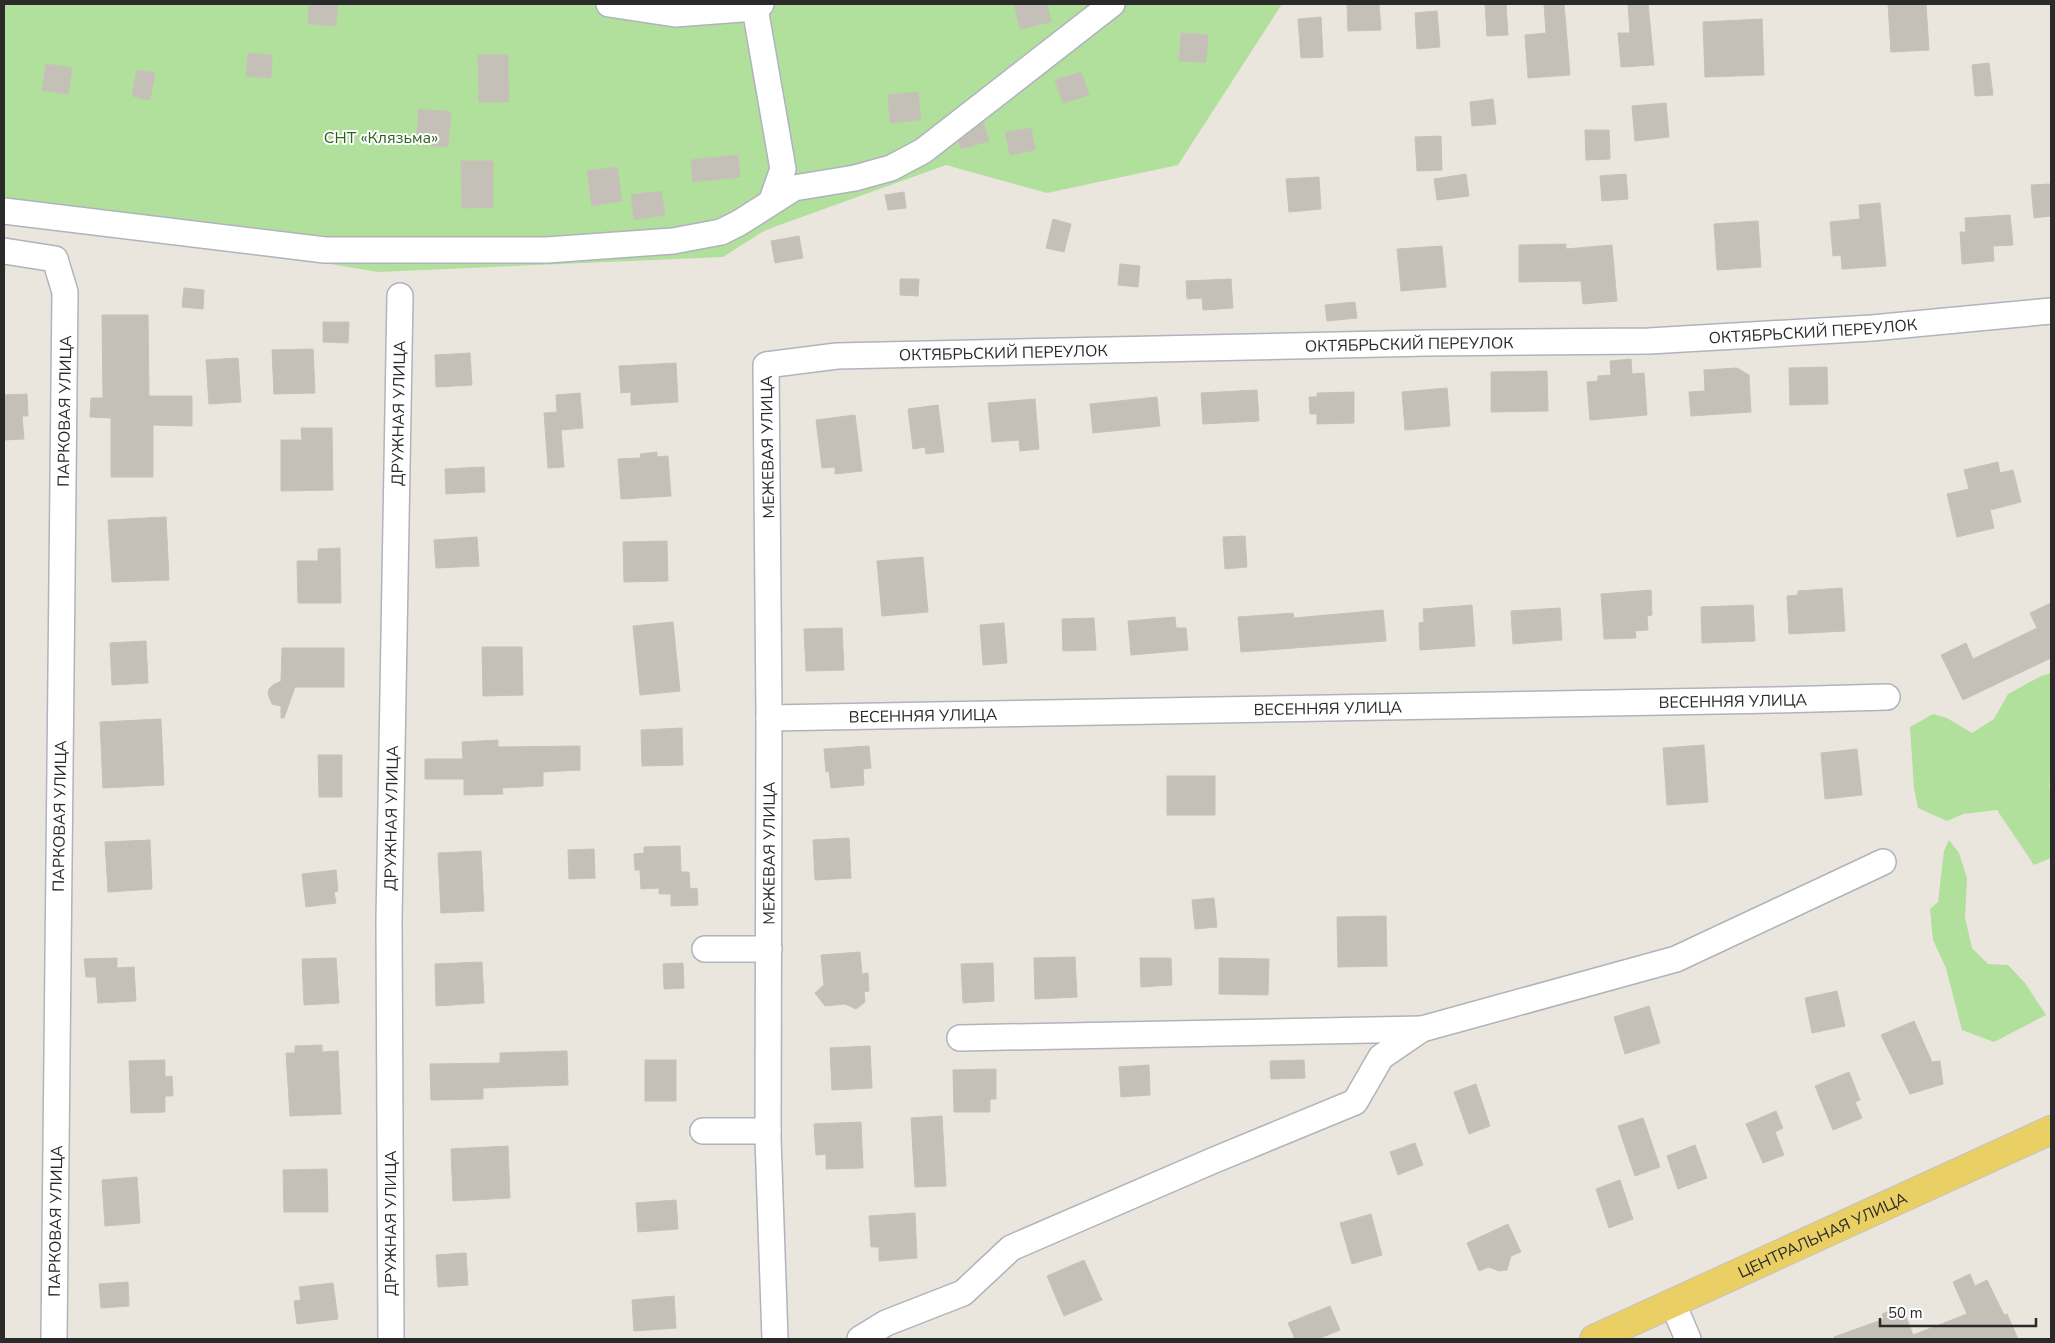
<svg xmlns="http://www.w3.org/2000/svg" width="2055" height="1343" font-family="'Nunito Sans',sans-serif">
<rect width="100%" height="100%" fill="#ebe6dd"/>
<g fill="#b1df9c">
<path d="M4 4H1282L1178 165 1047 193 946 165 774 227 762 232 723 257 378 272 264 253 4 221Z"/>
<path d="M2051 673V782L2049 784 2051 794V858L2034 865 1997 810 1963 814 1947 821 1918 808 1914 788 1910 727 1933 714 1947 718 1972 733 1994 719 2008 694 2041 676Z"/>
<path d="M1949 840 1959 853 1967 878 1965 918 1972 948 1988 964 2008 965 2025 983 2046 1015 1994 1042 1962 1030 1946 968 1933 940 1930 909 1938 902 1944 851Z"/>
</g>
<g fill="#c4c0b8" stroke="#c7c2b7">
<path d="M309 4H338L336 26 308 24Z"/>
<path d="M1014 4H1047L1051 22 1020 29Z"/>
<path d="M1347 4H1379L1381 30 1348 31Z"/>
<path d="M1485 4H1506L1508 35 1487 36Z"/>
<path d="M1544 4H1564L1570 75 1528 78 1525 35 1546 33Z"/>
<path d="M1628 4H1648L1654 65 1621 67 1618 33H1630Z"/>
<path d="M1888 4H1926L1929 50 1891 52Z"/>
<path d="M1437 11 1440 47 1417 49 1415 13Z"/>
<path d="M1321 17 1323 57 1301 58 1298 19Z"/>
<path d="M1762 19 1764 75 1705 77 1703 22Z"/>
<path d="M1181 33 1208 35 1206 62 1179 61Z"/>
<path d="M248 53 272 55 271 78 246 76Z"/>
<path d="M478 55H508L509 102H479Z"/>
<path d="M1989 63 1993 95 1975 96 1972 65Z"/>
<path d="M46 64 72 68 68 94 42 90Z"/>
<path d="M137 70 155 73 150 100 132 96Z"/>
<path d="M1081 72 1089 95 1063 103 1055 80Z"/>
<path d="M918 92 921 120 890 123 888 95Z"/>
<path d="M1493 99 1496 124 1472 126 1470 102Z"/>
<path d="M1666 103 1669 137 1635 141 1632 106Z"/>
<path d="M419 109 451 112 448 147 416 144Z"/>
<path d="M983 122 989 141 961 149 959 141Z"/>
<path d="M1031 128 1035 150 1010 155 1005 132Z"/>
<path d="M1585 130H1609L1610 159 1586 160Z"/>
<path d="M1441 136 1442 170 1417 171 1415 137Z"/>
<path d="M738 155 740 177 693 182 691 160Z"/>
<path d="M461 161H493V207L462 208Z"/>
<path d="M617 167 622 201 592 206 587 171Z"/>
<path d="M1466 174 1469 196 1437 200 1434 179Z"/>
<path d="M1626 174 1628 199 1602 201 1600 176Z"/>
<path d="M1319 177 1321 209 1289 212 1286 179Z"/>
<path d="M2050 184 2051 216 2034 218 2031 185Z"/>
<path d="M661 191 665 215 634 220 631 195Z"/>
<path d="M904 192 906 208 888 210 885 195Z"/>
<path d="M1880 203 1886 266 1842 269 1841 255 1833 256 1830 222 1860 219 1859 205Z"/>
<path d="M2010 215 2013 245 1993 246 1994 261 1962 264 1960 232H1966L1965 218Z"/>
<path d="M1053 219 1071 224 1064 252 1046 248Z"/>
<path d="M1758 221 1761 267 1717 270 1714 224Z"/>
<path d="M799 236 803 258 775 263 771 241Z"/>
<path d="M1566 244V249L1612 245 1617 301 1583 304 1581 281 1519 282V245Z"/>
<path d="M1442 246 1446 287 1401 291 1397 249Z"/>
<path d="M1120 264 1140 266 1138 287 1118 285Z"/>
<path d="M900 279H919L918 296 900 295Z"/>
<path d="M1231 279 1233 308 1203 310 1202 298 1187 299 1186 281Z"/>
<path d="M184 288 204 290 203 309 182 307Z"/>
<path d="M1355 302 1357 318 1327 321 1325 305Z"/>
<path d="M102 315H148L149 396H192V426L153 425V477H111V418L90 417 91 398H103Z"/>
<path d="M323 322H349L348 343 323 342Z"/>
<path d="M313 349 315 393 274 394 272 350Z"/>
<path d="M470 353 472 385 436 387 435 355Z"/>
<path d="M238 358 241 402 209 404 206 360Z"/>
<path d="M1631 359 1632 374 1644 373 1647 415 1590 420 1587 382 1598 381V376L1611 375 1610 361Z"/>
<path d="M676 363 678 402 631 405V392L621 393 619 366Z"/>
<path d="M1827 367 1828 404 1790 405 1789 368Z"/>
<path d="M1737 368 1749 375 1751 412 1691 416 1689 392 1705 391 1704 370Z"/>
<path d="M1547 371 1548 411 1491 412V372Z"/>
<path d="M1447 388 1450 426 1405 430 1402 392Z"/>
<path d="M1257 390 1259 421 1203 424 1201 393Z"/>
<path d="M1354 392V423L1317 424V414H1310L1309 397H1317V393Z"/>
<path d="M580 393 583 428 561 430 564 467 548 468 544 413 557 412 556 395Z"/>
<path d="M27 394 28 416H22L24 439 4 440V395Z"/>
<path d="M1157 397 1160 426 1093 433 1090 404Z"/>
<path d="M1035 399 1039 449 1020 451 1019 440 992 442 988 403Z"/>
<path d="M938 405 944 452 926 454 925 447 913 449 908 409Z"/>
<path d="M855 415 862 471 835 474V467L822 468 816 420Z"/>
<path d="M301 428H332L333 490 281 491V440H302Z"/>
<path d="M657 452V457L668 456 671 496 621 499 618 459 641 458 640 454Z"/>
<path d="M1998 462 2000 473 2013 470 2021 502 1990 510 1994 528 1957 537 1947 494 1969 489 1964 470Z"/>
<path d="M484 467 485 492 446 494 445 469Z"/>
<path d="M166 517 169 580 112 582 108 520Z"/>
<path d="M1245 536 1247 567 1225 569 1223 537Z"/>
<path d="M477 537 479 566 436 568 434 540Z"/>
<path d="M667 541 668 581 624 582 623 542Z"/>
<path d="M340 548 341 603H298L297 561H318V549Z"/>
<path d="M923 557 928 612 882 616 877 561Z"/>
<path d="M1842 588 1845 631 1789 634 1787 596 1798 595V591Z"/>
<path d="M1651 590 1652 615 1647 616 1648 630 1635 631 1636 638 1604 639 1601 594Z"/>
<path d="M2051 603V658L1963 700 1941 655 1966 643 1973 659 2037 628 2030 613Z"/>
<path d="M1472 605 1475 646 1420 650 1419 623 1424 622 1423 609Z"/>
<path d="M1753 605 1755 641 1702 643 1701 607Z"/>
<path d="M1560 608 1562 640 1513 644 1511 611Z"/>
<path d="M1383 610 1386 641 1241 652 1238 617 1293 613 1294 618Z"/>
<path d="M1175 617 1176 628H1186L1188 650 1131 655 1128 621Z"/>
<path d="M1094 618 1096 650 1063 651 1062 619Z"/>
<path d="M673 622 680 691 640 695 633 626Z"/>
<path d="M1004 623 1007 663 983 665 980 625Z"/>
<path d="M842 628 844 670 806 671 804 629Z"/>
<path d="M146 641 148 683 112 685 110 643Z"/>
<path d="M482 647H522L523 695 483 696Z"/>
<path d="M282 648H344V687H295L284 718H281V706L272 704 268 694 269 689 273 685 281 681Z"/>
<path d="M161 719 164 785 103 788 100 722Z"/>
<path d="M682 728 683 765 642 766 641 730Z"/>
<path d="M498 740V747L580 746V770L543 772V786L502 788 503 794 464 795V779H425V759H463L462 742Z"/>
<path d="M1704 745 1708 802 1667 805 1663 748Z"/>
<path d="M869 746 871 768 863 769 864 785 831 788 829 771 826 772 824 749Z"/>
<path d="M1857 749 1862 795 1825 799 1821 753Z"/>
<path d="M318 755H342V797H319Z"/>
<rect x="1167" y="776" width="48" height="39"/>
<path d="M849 838 851 878 815 880 813 840Z"/>
<path d="M150 840 152 889 108 892 105 842Z"/>
<path d="M680 846 681 872H689L690 889 697 888 698 905 671 906V894H659V888L641 889 640 870H635L634 854 644 853V847Z"/>
<path d="M594 849 595 878 569 879 568 850Z"/>
<path d="M481 851 484 911 441 913 438 853Z"/>
<path d="M336 870 338 891 334 892 336 903 306 907 302 874Z"/>
<path d="M1214 898 1217 927 1195 929 1192 900Z"/>
<path d="M1386 916 1387 966 1338 967 1337 917Z"/>
<path d="M860 952 862 974 868 973 869 991 864 992 865 1002 856 1009 845 1004 825 1006 815 993 824 985 821 955Z"/>
<path d="M1075 957 1077 997 1035 999 1034 958Z"/>
<path d="M117 958V968L134 967 136 1001 98 1003 96 977H86L84 959Z"/>
<path d="M336 958 339 1003 304 1005 302 959Z"/>
<path d="M1140 958H1171L1172 985 1141 987Z"/>
<path d="M1219 958 1269 959 1268 995 1219 994Z"/>
<path d="M482 962 484 1003 436 1006 435 964Z"/>
<path d="M683 963 684 988 664 989 663 964Z"/>
<path d="M993 963 994 1001 963 1003 961 964Z"/>
<path d="M1837 991 1845 1026 1812 1033 1805 998Z"/>
<path d="M1649 1006 1660 1043 1625 1054 1614 1017Z"/>
<path d="M1914 1021 1932 1062 1940 1061 1943 1084 1910 1094 1881 1035Z"/>
<path d="M322 1045V1052L338 1051 341 1114 290 1116 286 1053H295V1046Z"/>
<path d="M870 1046 872 1088 832 1090 830 1048Z"/>
<path d="M567 1051 568 1085 483 1088V1099L431 1100 430 1064 500 1063V1053Z"/>
<path d="M165 1060V1077L172 1076 173 1096H165V1112L131 1113 129 1061Z"/>
<rect x="645" y="1060" width="31" height="41"/>
<path d="M1304 1060 1305 1078 1271 1079 1270 1061Z"/>
<path d="M1149 1065 1150 1095 1121 1097 1119 1067Z"/>
<path d="M996 1069V1099H990V1112H954L953 1070Z"/>
<path d="M1849 1072 1860 1100 1855 1102 1862 1118 1833 1130 1815 1086Z"/>
<path d="M1476 1084 1490 1126 1469 1134 1454 1092Z"/>
<path d="M1776 1111 1783 1128 1775 1132 1784 1155 1763 1163 1746 1124Z"/>
<path d="M942 1116 946 1186 915 1187 911 1118Z"/>
<path d="M1643 1118 1660 1167 1635 1176 1618 1126Z"/>
<path d="M861 1122 863 1168 826 1169V1154L816 1155 814 1124Z"/>
<path d="M1415 1143 1423 1165 1398 1175 1390 1152Z"/>
<path d="M1695 1145 1707 1178 1678 1189 1667 1156Z"/>
<path d="M508 1146 510 1198 453 1201 451 1149Z"/>
<path d="M327 1169 328 1212H284L283 1170Z"/>
<path d="M137 1177 140 1223 105 1226 102 1180Z"/>
<path d="M1620 1180 1633 1219 1609 1228 1596 1189Z"/>
<path d="M676 1200 678 1229 638 1232 636 1203Z"/>
<path d="M915 1213 917 1258 879 1261V1247H871L869 1216Z"/>
<path d="M1371 1214 1382 1255 1352 1264 1340 1223Z"/>
<path d="M1508 1224 1521 1252 1511 1256 1507 1270 1499 1271 1489 1267 1479 1271 1467 1243Z"/>
<path d="M466 1253 468 1285 438 1287 436 1255Z"/>
<path d="M1084 1260 1102 1300 1064 1316 1047 1276Z"/>
<path d="M1970 1274 1975 1286 1987 1280 2004 1315 2007 1314 2018 1339H1835L1834 1337 1884 1319 1882 1314 1902 1306 1913 1335 1967 1314 1953 1282Z"/>
<path d="M128 1282 129 1306 101 1308 99 1284Z"/>
<path d="M333 1283 338 1319 297 1324 294 1301 301 1300 299 1287Z"/>
<path d="M674 1296 676 1328 634 1331 632 1300Z"/>
<path d="M1330 1306 1340 1330 1318 1339H1295L1288 1323Z"/>
</g>
<g fill="none" stroke-linecap="round" stroke-linejoin="round">
<defs>
<g id="minor">
<path d="M609 4 675 14 755 8 761 4"/>
<path d="M755 8 783 169 772 200"/>
<path d="M4 211 325 250H547L673 241 721 232 739 223 794 188 855 178 891 168 923 151 1112 4"/>
<path d="M4 251 55 259 65 292 54 1339"/>
<path id="s1" d="M769 718 1774 700 1887 697"/>
<path d="M705 949H769"/>
<path d="M960 1038 1422 1029"/>
<path d="M703 1131H768"/>
<path d="M1673 1304 1688 1339"/>
<path id="s2" d="M391 1339 389 920 400 296"/>
<path id="s3" d="M775 1339 768 1138 769 718 766 365 837 356 1426 343 1649 341 1872 328 2051 311"/>
<path d="M860 1339 886 1323 963 1293 1011 1248 1212 1161 1355 1102 1381 1057 1422 1029 1676 959 1883 862"/>
</g>
<g id="major">
<path id="s4" d="M1594 1339 2051 1130"/>
</g>
</defs>
<use href="#minor" stroke="#b0b3bd" stroke-width="28"/>
<use href="#major" stroke="#c3c3c3" stroke-width="30"/>
<use href="#minor" stroke="#fff" stroke-width="25"/>
<use href="#major" stroke="#e9cf64" stroke-width="28"/>
</g>
<g text-anchor="middle" stroke-width="4" stroke-linejoin="round" paint-order="stroke">
<g font-size="16" fill="#2a641e" stroke="#fff">
<text x="381" y="143">СНТ «Клязьма»</text>
</g>
<g font-size="16" fill="#2a2a2a" stroke="#fff">
<text dy="6" stroke="none"><textPath href="#s3" startOffset="2022">ОКТЯБРЬСКИЙ ПЕРЕУЛОК</textPath></text>
<text dy="6" stroke="none"><textPath href="#s3" startOffset="1618">ОКТЯБРЬСКИЙ ПЕРЕУЛОК</textPath></text>
<text dy="6" stroke="none"><textPath href="#s3" startOffset="1212">ОКТЯБРЬСКИЙ ПЕРЕУЛОК</textPath></text>
<text transform="translate(64 411) rotate(-89)" y="6">ПАРКОВАЯ УЛИЦА</text>
<text dy="6" stroke="none"><textPath href="#s2" startOffset="926">ДРУЖНАЯ УЛИЦА</textPath></text>
<text transform="translate(767 447) rotate(-91)" y="6">МЕЖЕВАЯ УЛИЦА</text>
<text dy="6" stroke="none"><textPath href="#s1" startOffset="964">ВЕСЕННЯЯ УЛИЦА</textPath></text>
<text dy="6" stroke="none"><textPath href="#s1" startOffset="559">ВЕСЕННЯЯ УЛИЦА</textPath></text>
<text dy="6" stroke="none"><textPath href="#s1" startOffset="154">ВЕСЕННЯЯ УЛИЦА</textPath></text>
<text transform="translate(59 816) rotate(-89)" y="6">ПАРКОВАЯ УЛИЦА</text>
<text dy="6" stroke="none"><textPath href="#s2" startOffset="521">ДРУЖНАЯ УЛИЦА</textPath></text>
<text dy="6" stroke="none"><textPath href="#s3" startOffset="486">МЕЖЕВАЯ УЛИЦА</textPath></text>
<text transform="translate(55 1221) rotate(-89)" y="6">ПАРКОВАЯ УЛИЦА</text>
<text transform="translate(390 1223) rotate(-90)" y="6">ДРУЖНАЯ УЛИЦА</text>
<text dy="6" stroke="none"><textPath href="#s4" startOffset="251">ЦЕНТРАЛЬНАЯ УЛИЦА</textPath></text>
</g>
</g>
<rect width="2055" height="1343" fill="none" stroke="#2a2a2a" stroke-width="10"/>
<path d="M1880 1318v8h156v-8" fill="none" stroke="#2a2a2a" stroke-width="2.5"/>
<text x="1888" y="1318" font-size="15" fill="#2a2a2a" stroke="#ffffff" stroke-width="4" paint-order="stroke">50 m</text>
</svg>
